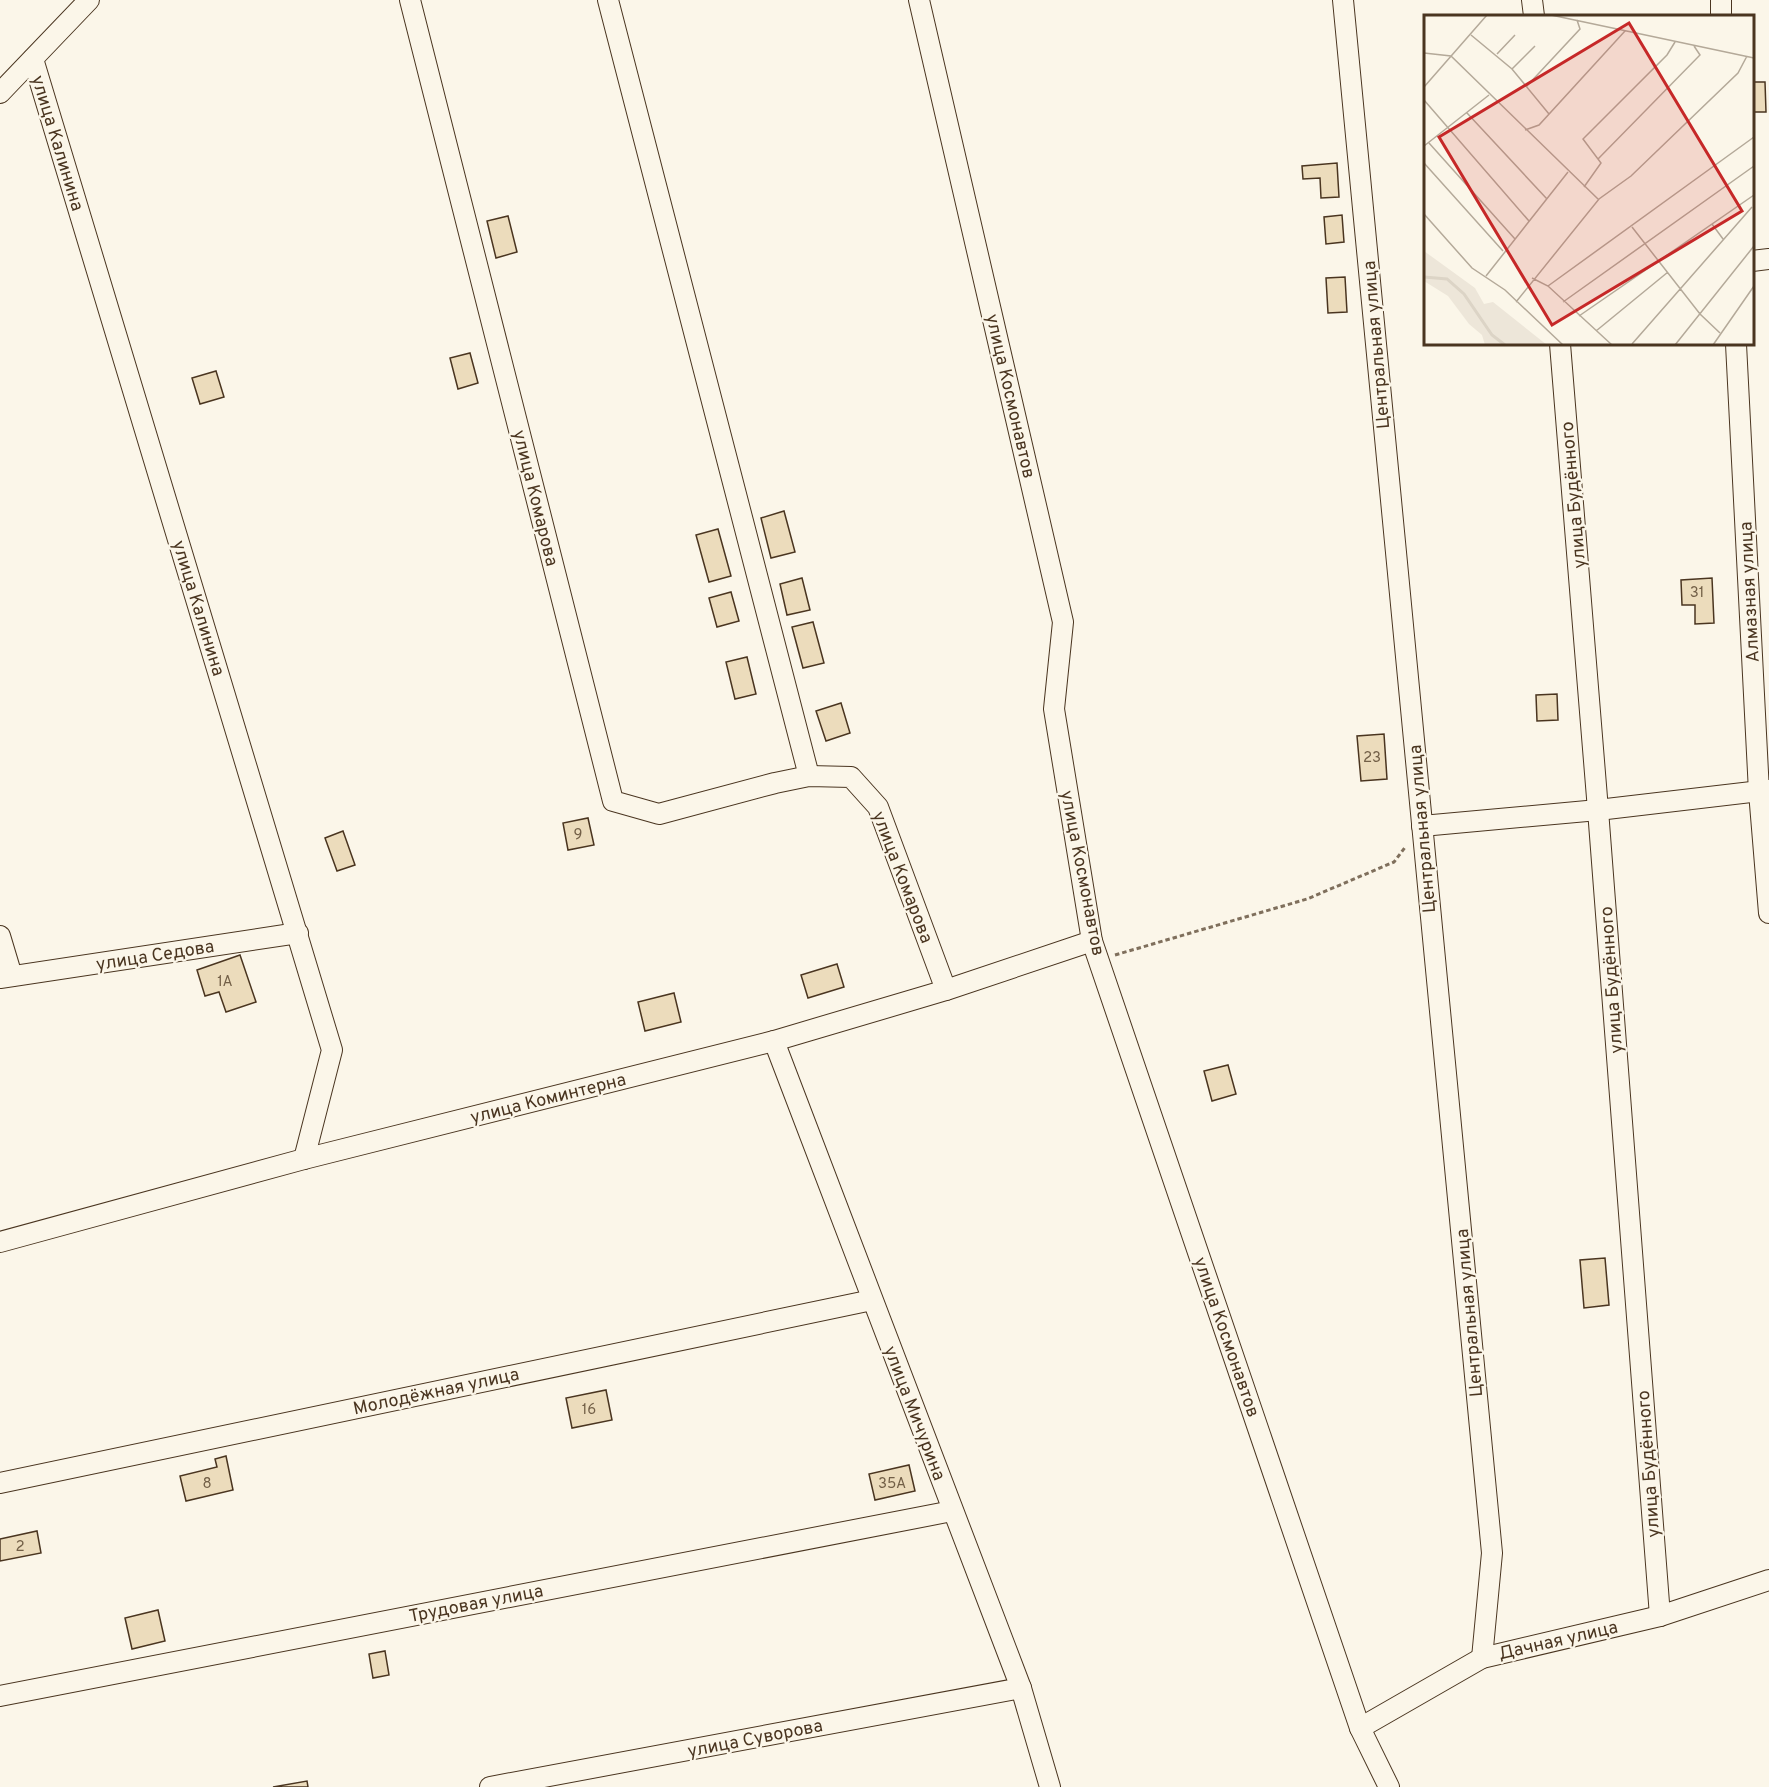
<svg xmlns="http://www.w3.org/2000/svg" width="1769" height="1787" font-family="Overpass,sans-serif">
<rect width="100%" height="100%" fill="#fbf6e9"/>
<g fill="#ecdcbc" stroke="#4a3520" stroke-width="1.5">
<path d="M1752 82H1765L1766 112H1752Z"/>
<path d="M1337 163 1339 197 1321 198 1320 178 1303 179 1302 166Z"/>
<path d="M1342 215 1344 242 1326 244 1324 217Z"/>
<path d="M508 216 517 252 496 258 487 221Z"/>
<path d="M1345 277 1347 312 1328 313 1326 278Z"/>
<path d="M470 353 478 383 458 389 450 358Z"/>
<path d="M216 371 224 397 200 404 192 378Z"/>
<path d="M784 511 795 552 771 558 761 518Z"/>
<path d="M718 529 731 576 709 582 696 535Z"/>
<path d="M802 578 810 610 787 615 780 584Z"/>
<path d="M1712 578 1714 623 1695 624V605H1682L1681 580Z"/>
<path d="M731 592 739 621 717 627 709 598Z"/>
<path d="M813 622 824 663 803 668 792 627Z"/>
<path d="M747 657 756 694 735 699 726 662Z"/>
<path d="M1557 694 1558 720 1537 721 1536 695Z"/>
<path d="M841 703 850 733 826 741 816 711Z"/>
<path d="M1384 734 1387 779 1361 781 1357 736Z"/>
<path d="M588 818 594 845 568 850 563 823Z"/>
<path d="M343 831 355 865 337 871 325 838Z"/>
<path d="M240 955 256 1002 226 1012 219 992 205 996 197 970Z"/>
<path d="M837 964 844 987 808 998 801 975Z"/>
<path d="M674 993 681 1022 645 1031 638 1002Z"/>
<path d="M1228 1065 1236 1094 1212 1101 1204 1071Z"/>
<path d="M1605 1258 1609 1305 1584 1308 1580 1260Z"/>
<path d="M606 1390 612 1420 572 1428 566 1398Z"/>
<path d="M226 1456 233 1490 186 1501 180 1476 217 1467 215 1459Z"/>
<path d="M909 1465 915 1491 875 1500 869 1474Z"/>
<path d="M37 1531 41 1553 0 1561V1539Z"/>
<path d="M158 1610 165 1641 132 1649 125 1618Z"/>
<path d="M385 1651 389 1675 373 1678 369 1654Z"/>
<path d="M307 1781 308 1787H273Z"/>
</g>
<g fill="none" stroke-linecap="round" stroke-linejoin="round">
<defs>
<g id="minor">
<path d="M410 0 613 801 659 814 775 783 809 776 851 777 878 807 946 990"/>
<path d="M608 0 809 776"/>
<path d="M919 0 1063 622 1054 709 1092 941 1360 1728 1389 1787"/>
<path d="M1343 0 1492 1553 1482 1658"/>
<path d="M1532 0 1534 16"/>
<path d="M1721 0V16"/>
<path d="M33 59 332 1050 304 1159"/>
<path d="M0 93 89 0"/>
<path d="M1752 261 1769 259"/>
<path d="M1560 344 1598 810 1660 1616"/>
<path d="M1736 344 1759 792 1769 913"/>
<path d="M1422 826 1598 810 1769 790"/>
<path d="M0 936 12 976"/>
<path d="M0 978 298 933"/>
<path d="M774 1041 1021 1688 1050 1787"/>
<path d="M0 1242 304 1159 774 1041 946 990 1092 941"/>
<path d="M0 1483 872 1300"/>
<path d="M0 1696 952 1511"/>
<path d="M1360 1728 1482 1658 1660 1616 1769 1580"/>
<path d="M490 1787 1021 1688"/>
</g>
</defs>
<use href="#minor" stroke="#4a3520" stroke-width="22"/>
<path stroke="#7f6f5c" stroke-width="3" stroke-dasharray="4.5 3" stroke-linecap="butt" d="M1115 955 1307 899 1394 862 1406 846"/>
<use href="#minor" stroke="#fbf6e9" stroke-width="20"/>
</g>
<g text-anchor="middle" stroke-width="4.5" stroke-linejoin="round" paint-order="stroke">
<g font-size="15" fill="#725f47">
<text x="1697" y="597">31</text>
<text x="1372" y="762">23</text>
<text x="578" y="839">9</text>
<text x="225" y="986">1А</text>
<text x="589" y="1414">16</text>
<text x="207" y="1488">8</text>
<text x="892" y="1488">35А</text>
<text x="20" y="1551">2</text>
</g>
<g font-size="18" fill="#4a3520" stroke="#fbf6e9">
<text transform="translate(58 143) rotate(73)" y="6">улица Калинина</text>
<text transform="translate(1376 345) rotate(-95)" y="6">Центральная улица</text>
<text transform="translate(1011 396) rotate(77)" y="6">улица Космонавтов</text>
<text transform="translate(1573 495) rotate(-95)" y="6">улица Будённого</text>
<text transform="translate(536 498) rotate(76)" y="6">улица Комарова</text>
<text transform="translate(1749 592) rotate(-93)" y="6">Алмазная улица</text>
<text transform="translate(199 608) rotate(73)" y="6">улица Калинина</text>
<text transform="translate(1422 829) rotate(-95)" y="6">Центральная улица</text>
<text transform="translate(1083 873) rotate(79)" y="6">улица Космонавтов</text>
<text transform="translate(903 877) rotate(69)" y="6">улица Комарова</text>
<text transform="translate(155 955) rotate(-9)" y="6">улица Седова</text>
<text transform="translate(1611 980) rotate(-94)" y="6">улица Будённого</text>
<text transform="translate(548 1098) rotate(-14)" y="6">улица Коминтерна</text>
<text transform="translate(1469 1313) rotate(-95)" y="6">Центральная улица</text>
<text transform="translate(1227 1337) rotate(71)" y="6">улица Космонавтов</text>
<text transform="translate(436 1391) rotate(-12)" y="6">Молодёжная улица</text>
<text transform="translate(915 1413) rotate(69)" y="6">улица Мичурина</text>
<text transform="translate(1648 1464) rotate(-94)" y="6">улица Будённого</text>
<text transform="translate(476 1603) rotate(-11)" y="6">Трудовая улица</text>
<text transform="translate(1558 1640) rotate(-13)" y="6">Дачная улица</text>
<text transform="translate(755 1738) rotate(-11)" y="6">улица Суворова</text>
</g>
</g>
<g transform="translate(1424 15)">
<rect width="330" height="330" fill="#fbf6e9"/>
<path d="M0 236 51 273 60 289 69 287 123 330H61L58 320 45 309 24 281 0 266Z" fill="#ede6d9"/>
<path fill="none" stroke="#dcd4c6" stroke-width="3" d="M0 262 23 264 40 279 68 320 81 330"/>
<path fill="none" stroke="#b4a999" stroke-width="1.5" d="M127 0 330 43M47 20 88 54 125 99M0 38 27 41 174 184M73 39 91 20M88 54 111 31M0 72 63 0M102 72 156 14 153 5M0 85 105 206M43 98 123 184M101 115 115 110 201 16M5 128 91 224M0 131 65 80M174 144 276 40 270 31M0 148 79 236M160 172 177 148 159 124 243 40 251 27M0 199 48 253 81 275 139 330M288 209 299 224M208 212 276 299 296 318M62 261 144 157M108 263 124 271 188 330M124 271 330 122M92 287 175 184 207 161 314 58 323 41M139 287 330 151M155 301 330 180M172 316 244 257M208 329 328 192M251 330 330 231M289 330 330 271"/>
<path fill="#c62828" fill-opacity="0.15" stroke="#c62828" stroke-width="3" d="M205 8 318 196 128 310 15 122Z"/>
<rect width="330" height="330" fill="none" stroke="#4a3520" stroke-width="3"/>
</g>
</svg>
